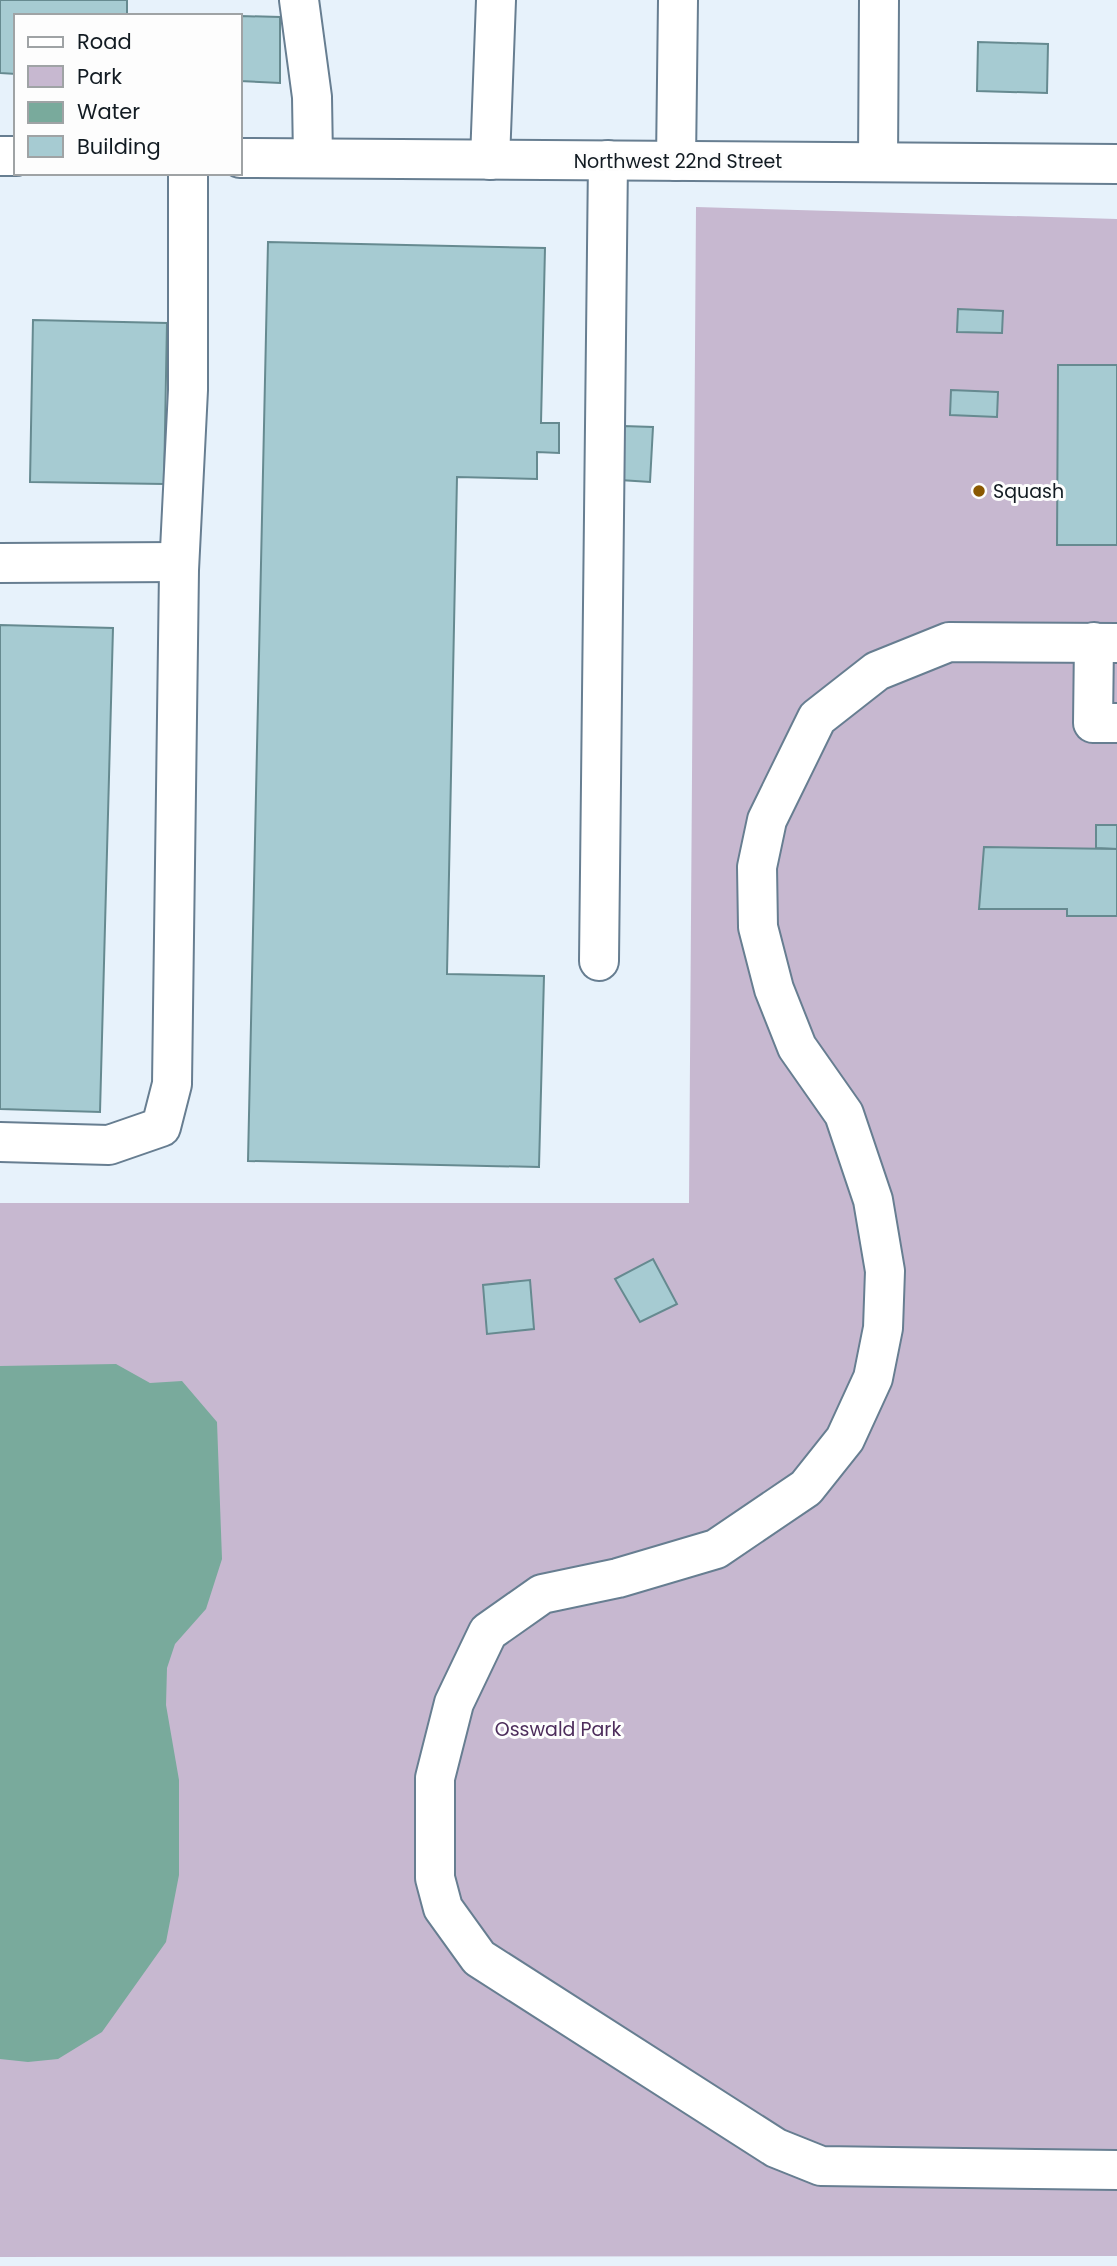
<svg xmlns="http://www.w3.org/2000/svg" width="1117" height="2266" font-family="Poppins,sans-serif">
<rect width="100%" height="100%" fill="#e7f2fb"/>
<path fill="#c7b8d0" d="M696 207 1117 219V2256L0 2257V1203H689Z"/>
<path fill="#79aa9c" d="M116 1364 150 1383 182 1381 217 1422 222 1559 206 1609 175 1644 167 1668 166 1705 179 1780V1875L166 1942 102 2032 58 2059 28 2062 0 2059V1366Z"/>
<g fill="#a6cbd2" stroke="#668a90" stroke-width="2">
<path d="M0 0H127V14L216 16H16V74L0 73Z"/>
<path d="M240 16 280 17V83L240 81Z"/>
<path d="M978 42 1048 44 1047 93 977 91Z"/>
<path d="M268 242 545 248 541 423H559V453L537 452V479L457 477 447 974 544 976 539 1167 248 1161Z"/>
<path d="M958 309 1003 311 1002 333 957 332Z"/>
<path d="M33 320 167 323 164 484 30 482Z"/>
<path d="M1058 365H1117V545H1057Z"/>
<path d="M951 390 998 392 997 417 950 415Z"/>
<path d="M623 426 653 427 650 482 620 480Z"/>
<path d="M0 625 113 628 100 1112 0 1109Z"/>
<path d="M1096 825H1117V849L1096 848Z"/>
<path d="M984 847 1117 849V916H1067V909H979Z"/>
<path d="M653 1259 677 1304 640 1322 615 1279Z"/>
<path d="M530 1280 534 1329 487 1334 483 1285Z"/>
</g>
<g fill="none" stroke-linecap="round" stroke-linejoin="round">
<defs>
<g id="minor">
<path d="M299 0 312 97 313 158"/>
<path d="M0 156H16"/>
<path d="M240 158 1117 164"/>
<path d="M490 160 496 0"/>
<path d="M676 161 678 0"/>
<path d="M878 162 879 0"/>
<path d="M0 563 179 562"/>
<path d="M1094 642 1093 723H1117"/>
<path d="M1117 643 949 642 877 671 817 718 767 820 757 867 758 927 774 989 797 1047 844 1114 873 1200 885 1271 883 1328 873 1378 845 1439 806 1488 716 1549 618 1578 542 1594 488 1632 454 1703 435 1778V1878L443 1908 479 1958 776 2148 821 2166 1117 2170"/>
<path d="M599 961 608 160"/>
<path d="M0 1142 109 1145 161 1127 172 1084 179 570 188 390V173"/>
</g>
</defs>
<use href="#minor" stroke="#677e91" stroke-width="42"/>
<use href="#minor" stroke="#fff" stroke-width="38"/>
</g>
<circle fill="#8a5801" stroke="#fdfdfd" stroke-width="2.5" cx="979" cy="491" r="7"/>
<g text-anchor="middle" stroke-width="6" stroke-linejoin="round" paint-order="stroke">
<g font-size="19" fill="#121b22" stroke="#fdfdfd">
<text x="678" y="168">Northwest 22nd Street</text>
</g>
<g font-size="19" fill="#121b22" stroke="#fdfdfd" text-anchor="start">
<text x="993" y="498">Squash</text>
</g>
<g font-size="19" fill="#4d2d5c" stroke="#fdfdfd">
<text x="558" y="1736">Osswald Park</text>
</g>
</g>
<rect x="14" y="14" width="228" height="161" fill="#fdfdfd" stroke="#9fa3a5" stroke-width="2"/>
<rect x="28" y="37" width="35" height="10" fill="#ffffff" stroke="#9fa3a5" stroke-width="2"/>
<text x="77" y="49" font-size="21" fill="#121b22">Road</text>
<rect x="28" y="66" width="35" height="21" fill="#c7b8d0" stroke="#9fa3a5" stroke-width="2"/>
<text x="77" y="84" font-size="21" fill="#121b22">Park</text>
<rect x="28" y="102" width="35" height="21" fill="#79aa9c" stroke="#9fa3a5" stroke-width="2"/>
<text x="77" y="119" font-size="21" fill="#121b22">Water</text>
<rect x="28" y="136" width="35" height="21" fill="#a6cbd2" stroke="#9fa3a5" stroke-width="2"/>
<text x="77" y="154" font-size="21" fill="#121b22">Building</text>
</svg>
